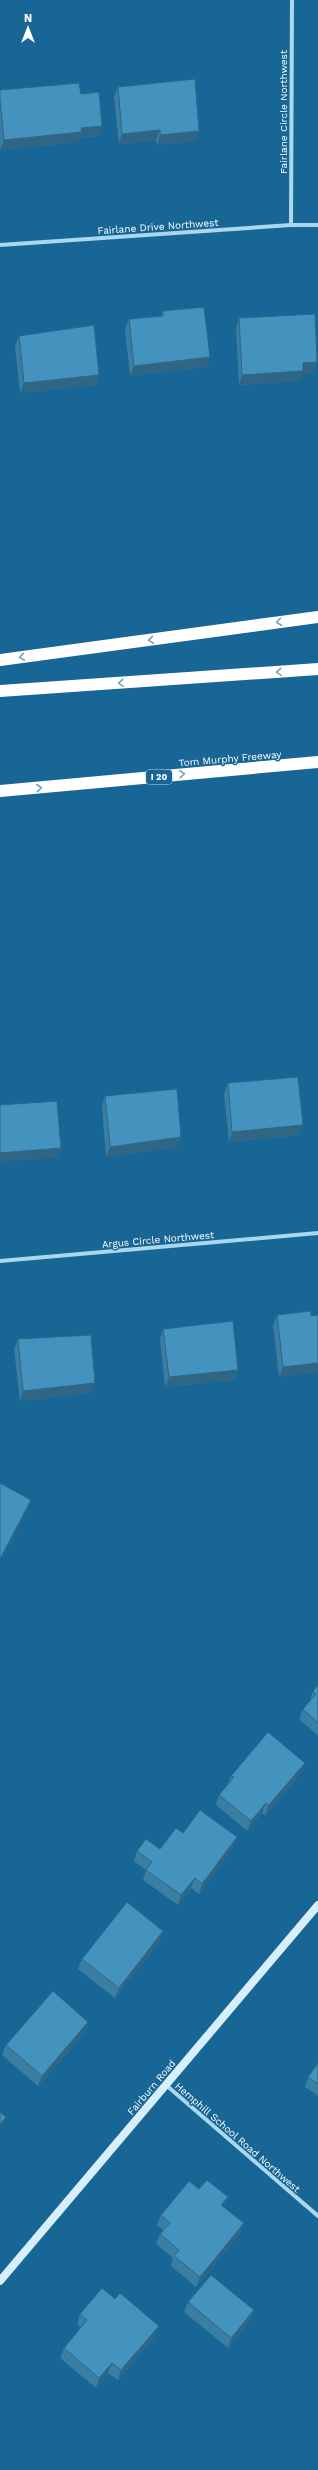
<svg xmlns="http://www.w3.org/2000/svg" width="318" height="2470" font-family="'Work Sans',sans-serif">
<rect width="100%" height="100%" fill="#186695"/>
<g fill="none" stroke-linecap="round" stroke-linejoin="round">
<g stroke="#a9d7f0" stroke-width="4">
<path d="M291 225 292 0"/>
<path d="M0 245 291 225H318"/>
<path d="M0 1261 318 1233"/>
<path d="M166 2085 318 2216"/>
</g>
<path stroke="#d7eefb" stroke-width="8" d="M0 2281 318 1905"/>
<g stroke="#fff" stroke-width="12">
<path d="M0 660 318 617"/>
<path d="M0 691 318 669"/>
<path d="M0 791 318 762"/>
</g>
</g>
<g fill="#3a7ea3">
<path d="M118 87 196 141 157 145 156 140 119 144 114 97Z"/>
<path d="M0 90 81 94 102 126 98 136 80 138 78 142 0 150Z"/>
<path d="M163 311 210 357 206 367 130 376 125 329 129 319 161 316Z"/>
<path d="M239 318 314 372 303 373 299 381 239 385 236 328Z"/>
<path d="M19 336 96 385 20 393 15 346Z"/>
<path d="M228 1083 303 1125 299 1135 229 1142 224 1093Z"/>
<path d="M105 1096 178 1147 106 1157 102 1106Z"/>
<path d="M277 1315 311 1316 279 1377 273 1325Z"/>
<path d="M163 1329 238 1370 234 1380 165 1387 160 1339Z"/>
<path d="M18 1339 91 1393 20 1401 14 1349Z"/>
<path d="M318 1685V1736L299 1719 303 1709 310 1701 313 1691Z"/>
<path d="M301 1773 265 1816 262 1813 247 1831 216 1805 219 1795 227 1785 231 1776Z"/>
<path d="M183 1833 233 1847 199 1894 191 1888 178 1905 143 1880 146 1870 134 1861 137 1851 160 1849Z"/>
<path d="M160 1941 115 1998 78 1969 82 1959Z"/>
<path d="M88 2022 85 2032 38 2086 2 2055 6 2045Z"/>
<path d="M318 2063V2096L305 2087 308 2077Z"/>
<path d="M199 2189 224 2207H223L240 2233 196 2287 171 2266 173 2258 156 2244 160 2234 163 2230 157 2225 161 2215Z"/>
<path d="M188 2302 254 2310 250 2320 228 2348 184 2312Z"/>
<path d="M80 2314 155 2336 118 2380 108 2373 96 2388 60 2358 64 2348 81 2328 77 2324Z"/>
</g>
<g fill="#306685">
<path d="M102 126 98 136 80 138 78 142 0 150 4 140 81 128Z"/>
<path d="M160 130 156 140 119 144 122 134Z"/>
<path d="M199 131 196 141 157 145 160 135Z"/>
<path d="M210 357 206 367 130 376 134 366Z"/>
<path d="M317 362 314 372 303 373 299 381 239 385 242 375 303 363Z"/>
<path d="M99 375 96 385 20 393 24 383Z"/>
<path d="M303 1125 299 1135 229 1142 232 1132Z"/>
<path d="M181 1137 178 1147 106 1157 110 1147Z"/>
<path d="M61 1148 57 1158 0 1162V1153Z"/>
<path d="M318 1363V1373L279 1377 283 1367Z"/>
<path d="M238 1370 234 1380 165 1387 169 1377Z"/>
<path d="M95 1383 91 1393 20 1401 23 1391Z"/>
<path d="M31 1500 28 1510 0 1562V1559Z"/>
<path d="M305 1763 301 1773 265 1816 268 1806Z"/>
<path d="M266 1803 262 1813 247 1831 251 1821Z"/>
<path d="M237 1837 233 1847 199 1894 202 1884Z"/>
<path d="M195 1878 191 1888 178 1905 181 1895Z"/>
<path d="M163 1931 160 1941 115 1998 119 1988Z"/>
<path d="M88 2022 85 2032 38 2086 42 2076Z"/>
<path d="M6 2117 2 2127 0 2130V2124Z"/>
<path d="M228 2197 224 2207 217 2215 221 2205Z"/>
<path d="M244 2223 240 2233 196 2287 200 2277Z"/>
<path d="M254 2310 250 2320 228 2348 231 2338Z"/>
<path d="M159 2326 155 2336 118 2380 121 2370Z"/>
<path d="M112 2363 108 2373 96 2388 99 2378Z"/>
</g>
<g fill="#4492be" stroke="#306685">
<path d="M195 79 199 131 160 135V130L122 134 118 87Z"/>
<path d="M79 83 81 94 99 92 102 126 81 128 82 132 4 140 0 100V90Z"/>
<path d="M204 307 210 357 134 366 129 319 163 316V311Z"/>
<path d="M315 314 317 362 303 363V371L242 375 239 318Z"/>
<path d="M94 325 99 375 24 383 19 336Z"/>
<path d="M298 1077 303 1125 232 1132 228 1083Z"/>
<path d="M177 1089 181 1137 110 1147 105 1096Z"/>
<path d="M57 1101 61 1148 0 1153V1105Z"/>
<path d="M311 1311V1316L318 1315V1363L283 1367 277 1315Z"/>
<path d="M233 1321 238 1370 169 1377 163 1329Z"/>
<path d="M91 1335 95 1383 23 1391 18 1339Z"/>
<path d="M0 1483 31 1500 0 1559Z"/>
<path d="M318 1685V1723L303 1709 316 1694 313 1691Z"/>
<path d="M268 1732 305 1763 268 1806 266 1803 251 1821 219 1795 234 1777 231 1776Z"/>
<path d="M200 1810 237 1837 202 1884 195 1878 181 1895 146 1870 152 1862 137 1851 146 1839 160 1849 176 1828 183 1833Z"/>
<path d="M127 1902 163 1931 119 1988 82 1959Z"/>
<path d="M53 1991 88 2022 42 2076 6 2045Z"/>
<path d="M318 2063V2084L308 2077Z"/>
<path d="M0 2112 6 2117 0 2124Z"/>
<path d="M207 2180 228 2197 221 2205 244 2223 200 2277 174 2256 179 2250 160 2234 170 2223 161 2215 189 2181 199 2189Z"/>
<path d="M211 2275 254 2310 231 2338 188 2302Z"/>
<path d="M102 2288 115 2299 120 2293 159 2326 121 2370 112 2363 99 2378 64 2348 87 2320 80 2314Z"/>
</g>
<defs><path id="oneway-chevron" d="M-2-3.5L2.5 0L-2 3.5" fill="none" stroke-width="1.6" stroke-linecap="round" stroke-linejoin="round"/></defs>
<g stroke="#74a3bf">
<use href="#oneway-chevron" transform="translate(279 622) rotate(172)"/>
<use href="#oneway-chevron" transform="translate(151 640) rotate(172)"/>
<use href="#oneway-chevron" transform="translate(22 657) rotate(172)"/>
<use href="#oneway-chevron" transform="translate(279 672) rotate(176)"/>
<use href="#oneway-chevron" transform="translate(121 683) rotate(176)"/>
<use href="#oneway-chevron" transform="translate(182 774) rotate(-5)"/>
<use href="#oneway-chevron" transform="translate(39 788) rotate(-5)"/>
</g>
<g text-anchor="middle" stroke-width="3" stroke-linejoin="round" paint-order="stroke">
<rect fill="#186695" stroke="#bad1df" stroke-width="1" x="146" y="770" width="26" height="14" rx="3"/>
<g font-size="9" font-weight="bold" fill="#fff">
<text x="159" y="780">I 20</text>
</g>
<g font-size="10" fill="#fff" stroke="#186695">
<text transform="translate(283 112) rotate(-90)" y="4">Fairlane Circle Northwest</text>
<text transform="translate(158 226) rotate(-4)" y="4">Fairlane Drive Northwest</text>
<text transform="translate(230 758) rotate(-5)" y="4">Tom Murphy Freeway</text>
<text transform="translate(158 1239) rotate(-5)" y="4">Argus Circle Northwest</text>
<text transform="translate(151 2087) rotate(-50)" y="4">Fairburn Road</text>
<text transform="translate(238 2137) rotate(41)" y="4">Hemphill School Road Northwest</text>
</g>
</g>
<g transform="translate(28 28)" stroke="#186695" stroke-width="3" paint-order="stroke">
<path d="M0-3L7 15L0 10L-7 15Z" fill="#ffffff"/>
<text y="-6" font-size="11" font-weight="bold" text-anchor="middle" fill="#ffffff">N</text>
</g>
</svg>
